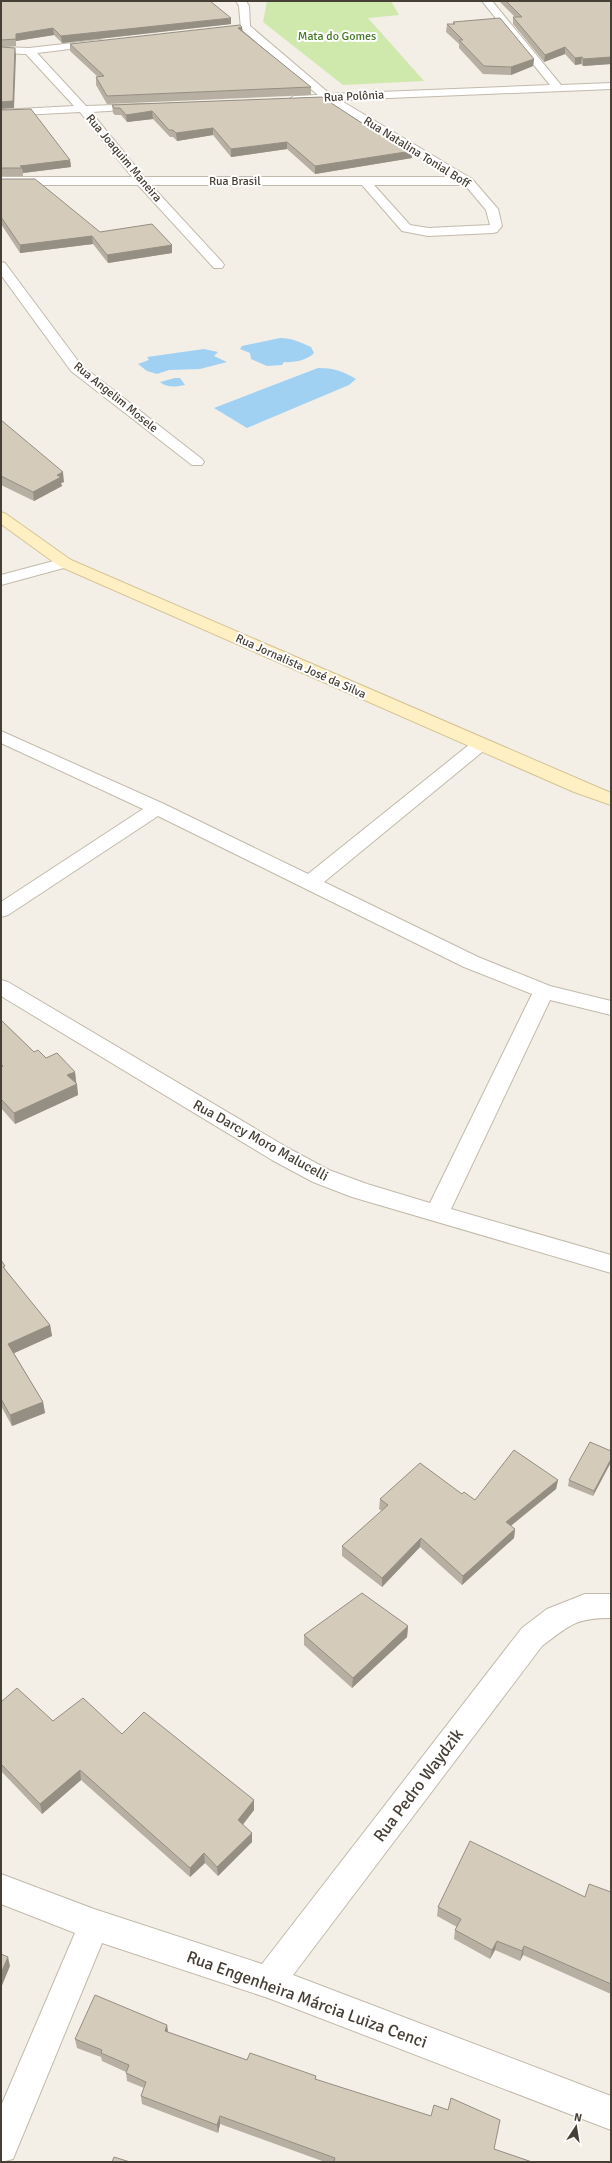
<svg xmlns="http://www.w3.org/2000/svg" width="612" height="2163" font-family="Signika,sans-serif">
<rect width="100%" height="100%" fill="#f3efe6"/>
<path fill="#cfe9ad" d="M267 1H391L399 15 368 18 424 81 343 85 263 22Z"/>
<g fill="#a0d1f3">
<path d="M280 338C292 338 300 342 311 347L314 353C308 360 293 363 284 362L282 365 267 366 251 359 250 353 240 349 242 346Z"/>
<path d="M204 349 218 352 214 356 227 362 200 369 169 370 157 374 147 371 138 364 149 360 147 357Z"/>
<path d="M318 368C333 368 343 371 356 379L349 385 247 428 214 408Z"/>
<path d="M175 378H180L185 385C176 387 167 388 160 382Z"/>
</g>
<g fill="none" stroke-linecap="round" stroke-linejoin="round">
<defs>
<g id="minor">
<path d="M236 1H246L249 6 250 26 330 94 550 85 482 1H492L561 85 611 83V89L340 100 472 179 498 209 502 226 497 232 493 233 428 236 402 231 362 185H151L222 262 224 265 222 268H214L138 185H1V177H132L80 112 1 116V110L74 106 26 54 1 53V47L29 48 99 40 103 41V45L37 53 86 106 146 104 147 106 142 109 91 112 144 177H454L325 101H290L289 99 294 96 318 95 241 29 239 6ZM374 185H465L486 210 490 225 428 228 410 225Z"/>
<path d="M1 262 5 263 81 365 202 459 204 462 202 465H192L71 371 1 275Z"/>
<path d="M65 558 71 560 73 563 71 566 1 585V575Z"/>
<path d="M1 731 164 804 308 874 475 740 481 739 487 740 490 744 487 748 324 882 478 957 550 986 611 1001V1015L550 1000 451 1209 611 1255V1273L352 1197 313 1182 272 1160 1 996V980L8 982 288 1148 329 1170 367 1184 430 1203 532 994 464 967 158 816 8 915 1 917V902L143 809 1 743Z"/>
<path d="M585 1594H611V1618C575 1618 570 1625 542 1646L293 1975 611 2096V2130L268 1998 102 1943 13 2159 1 2162V2106L75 1933 1 1904V1874L94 1909 262 1964 522 1628 547 1609Z"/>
</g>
<path id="secondary" d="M1 512 6 514 71 560 611 793V805L574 792 59 566 1 524Z"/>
</defs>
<use href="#minor" stroke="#c2baab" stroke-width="2"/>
<use href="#secondary" stroke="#d5c394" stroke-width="2"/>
<use href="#minor" fill="#fff" fill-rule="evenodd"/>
<use href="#secondary" fill="#fff0c4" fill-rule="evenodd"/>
</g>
<g fill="#b7afa1">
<path d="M1 1 231 24 62 43 54 35 16 41V46L1 47Z"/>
<path d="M499 1H611V64L583 66 581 64 575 65 565 54 544 62 513 24V17H515Z"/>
<path d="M453 22 534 59 533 66 511 75 483 74 459 48V44L446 32 447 24H453Z"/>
<path d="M243 32 311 87V95L107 104 96 85V77H98L70 51V44Z"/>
<path d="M322 97 412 158 315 174 287 149 231 157 213 135 177 141 173 137H170L153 119 127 122 121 115H115L113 113 112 105Z"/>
<path d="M1 110 70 160 71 167 23 173V176H1Z"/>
<path d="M1 179 100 232 172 245V253L108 263 93 244 20 253 1 224Z"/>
<path d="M1 420 64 482 61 483 62 486 34 501 1 485Z"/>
<path d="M1 1020 34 1052 75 1072 78 1095 15 1124 1 1108Z"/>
<path d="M1 1260 6 1271 50 1325 52 1336 14 1353 43 1402 45 1413 12 1426 1 1406Z"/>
<path d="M611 1451V1462L593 1496 568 1486 569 1480Z"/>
<path d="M558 1480 556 1489 511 1526 515 1529 514 1538 462 1585 420 1547 382 1587 342 1556V1546L382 1511 379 1509 380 1499 462 1494 475 1500Z"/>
<path d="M408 1626 407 1637 352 1688 304 1645V1635Z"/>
<path d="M1 1702 53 1721 122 1734 254 1800V1810L243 1825 252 1842 218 1876 205 1863 190 1877 81 1780 42 1814 1 1771Z"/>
<path d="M611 1892V1994L523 1955 520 1961 495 1950 490 1959 454 1939 455 1930 457 1927 437 1916 438 1907 585 1897Z"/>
<path d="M167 2025 168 2032 247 2060 316 2076V2080L494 2149 532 2162H325L220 2124 218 2133 142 2104 141 2096 144 2088 127 2081 126 2072 102 2061 101 2057 77 2048 75 2039Z"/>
</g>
<g fill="#958e83">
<path d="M231 18V24L62 43 61 36Z"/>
<path d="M242 27 243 34 238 28Z"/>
<path d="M53 28 54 35 16 41V46V34Z"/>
<path d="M565 47V54L544 62 545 55Z"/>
<path d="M15 48 16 55 14 108 1 109V102Z"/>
<path d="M582 57 581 64 575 65V58Z"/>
<path d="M611 57V64L583 66V59Z"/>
<path d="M534 59 533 66 511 75V67Z"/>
<path d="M152 111 153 119 127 122 126 115Z"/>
<path d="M213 128V135L177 141 176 133Z"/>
<path d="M287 142V149L231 157V149Z"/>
<path d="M412 151V158L315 174V166Z"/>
<path d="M70 160 71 167 23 173 22 168 20 166Z"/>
<path d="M92 236 93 244 20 253V245Z"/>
<path d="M172 245V253L108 263 107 255Z"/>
<path d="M63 472 64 482 61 483 62 486 34 501 33 492 57 475Z"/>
<path d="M75 1072 76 1083 67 1075Z"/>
<path d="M77 1084 78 1095 15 1124 14 1113Z"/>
<path d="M50 1325 52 1336 10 1355 8 1344Z"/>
<path d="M43 1402 45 1413 12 1426 10 1415Z"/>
<path d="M611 1459V1462L593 1496 594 1491Z"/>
<path d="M558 1480 556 1489 504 1531 506 1522Z"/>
<path d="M515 1529 514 1538 462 1585 463 1576Z"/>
<path d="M421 1538 420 1547 382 1587V1578Z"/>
<path d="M408 1626 407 1637 352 1688 353 1678Z"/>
<path d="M80 1770 81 1780 42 1814 40 1804Z"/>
<path d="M254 1800V1810L238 1830V1820Z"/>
<path d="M252 1833V1842L218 1876 217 1867Z"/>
<path d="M204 1853 205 1863 190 1877V1868Z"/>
<path d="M497 1941 495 1950 490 1959 492 1950Z"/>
<path d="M524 1946 523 1955 520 1961 522 1951Z"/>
<path d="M8 1957 10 1966 1 1988V1973Z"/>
<path d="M167 2025 168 2033 165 2031Z"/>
<path d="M220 2116V2124L218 2133 217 2125Z"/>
</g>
<g fill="#d5cbbb" stroke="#958e83">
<path d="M1 1H210L231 18 61 36 53 28 16 34V39L1 40Z"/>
<path d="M506 1H611V57L583 59 582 57 575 58 565 47 545 55 513 17H522Z"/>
<path d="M500 18 534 59 511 67 484 66 459 40H463L447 24H455L453 22Z"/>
<path d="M240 25 242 27 238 28 311 87 107 96 96 77 104 76 70 44Z"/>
<path d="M1 47 15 48 13 101 1 102Z"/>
<path d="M322 97 371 129 376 128 412 151 315 166 287 142 231 149 213 128 176 133 173 130H169L152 111 126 115 120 108H114L112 105Z"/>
<path d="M31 109 70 160 20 166 22 168H1V110Z"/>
<path d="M1 179H35L100 232 152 224 172 245 107 255 92 236 20 245 1 217Z"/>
<path d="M1 420 63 472 57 475 61 477 33 492 1 476Z"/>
<path d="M1 1020 34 1052 38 1050 46 1058 57 1053 75 1072 67 1075 77 1084 14 1113 1 1099V1067L3 1066 1 1064Z"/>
<path d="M1 1260 5 1266 3 1267 50 1325 8 1344 43 1402 10 1415 1 1399Z"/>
<path d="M590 1442 611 1451V1459L594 1491 569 1480Z"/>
<path d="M514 1450 558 1480 506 1522 515 1529 463 1576 421 1538 382 1578 342 1546 388 1505 380 1499 420 1463 462 1494 464 1492 475 1500Z"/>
<path d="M362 1593 408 1626 353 1678 304 1635Z"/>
<path d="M17 1688 53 1721 83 1698 122 1734 144 1712 254 1800 238 1820 252 1833 217 1867 204 1853 190 1868 80 1770 40 1804 1 1764V1702Z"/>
<path d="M470 1841 585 1897 589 1884 611 1892V1984L524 1946 522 1951 497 1941 492 1950 455 1930 461 1919 438 1907Z"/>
<path d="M1 1954 8 1957 1 1973Z"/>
<path d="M95 1995 167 2025 165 2031 247 2060 250 2053 316 2076 315 2079 431 2116 434 2105 448 2110 451 2098 500 2120 494 2149 532 2162H334L335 2158 220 2116 217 2125 141 2096 146 2082 126 2073 129 2065 101 2053 102 2050 75 2039Z"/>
<path d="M114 2157 130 2162H112Z"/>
</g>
<g text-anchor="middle" stroke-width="4" stroke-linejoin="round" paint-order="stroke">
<g font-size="12" fill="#477a26" stroke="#fff">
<text x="337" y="40">Mata do Gomes</text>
</g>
<g font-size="12" fill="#463f35" stroke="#fff">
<text transform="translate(354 96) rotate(-3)" y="4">Rua Polônia</text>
<text transform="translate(417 152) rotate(32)" y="4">Rua Natalina Tonial Boff</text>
<text transform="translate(124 158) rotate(50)" y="4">Rua Joaquim Maneira</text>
<text x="235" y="185">Rua Brasil</text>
<text transform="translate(116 397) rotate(39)" y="4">Rua Angelim Mosele</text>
<text transform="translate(301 666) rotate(24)" y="4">Rua Jornalista José da Silva</text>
</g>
<g font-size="14" fill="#463f35" stroke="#fff">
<text transform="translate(261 1140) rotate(29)" y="5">Rua Darcy Moro Malucelli</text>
</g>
<g font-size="17" fill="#463f35" stroke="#fff">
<text transform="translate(418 1785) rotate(-53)" y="6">Rua Pedro Waydzik</text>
<text transform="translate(307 1999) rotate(20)" y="6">Rua Engenheira Márcia Luiza Cenci</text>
</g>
</g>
<rect width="612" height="2163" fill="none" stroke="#463f35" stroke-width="4"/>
<g transform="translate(576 2127) rotate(12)" stroke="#ffffff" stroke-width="3" paint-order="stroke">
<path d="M0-3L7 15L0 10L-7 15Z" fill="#463f35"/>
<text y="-6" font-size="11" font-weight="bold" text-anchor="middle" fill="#463f35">N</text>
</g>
</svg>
